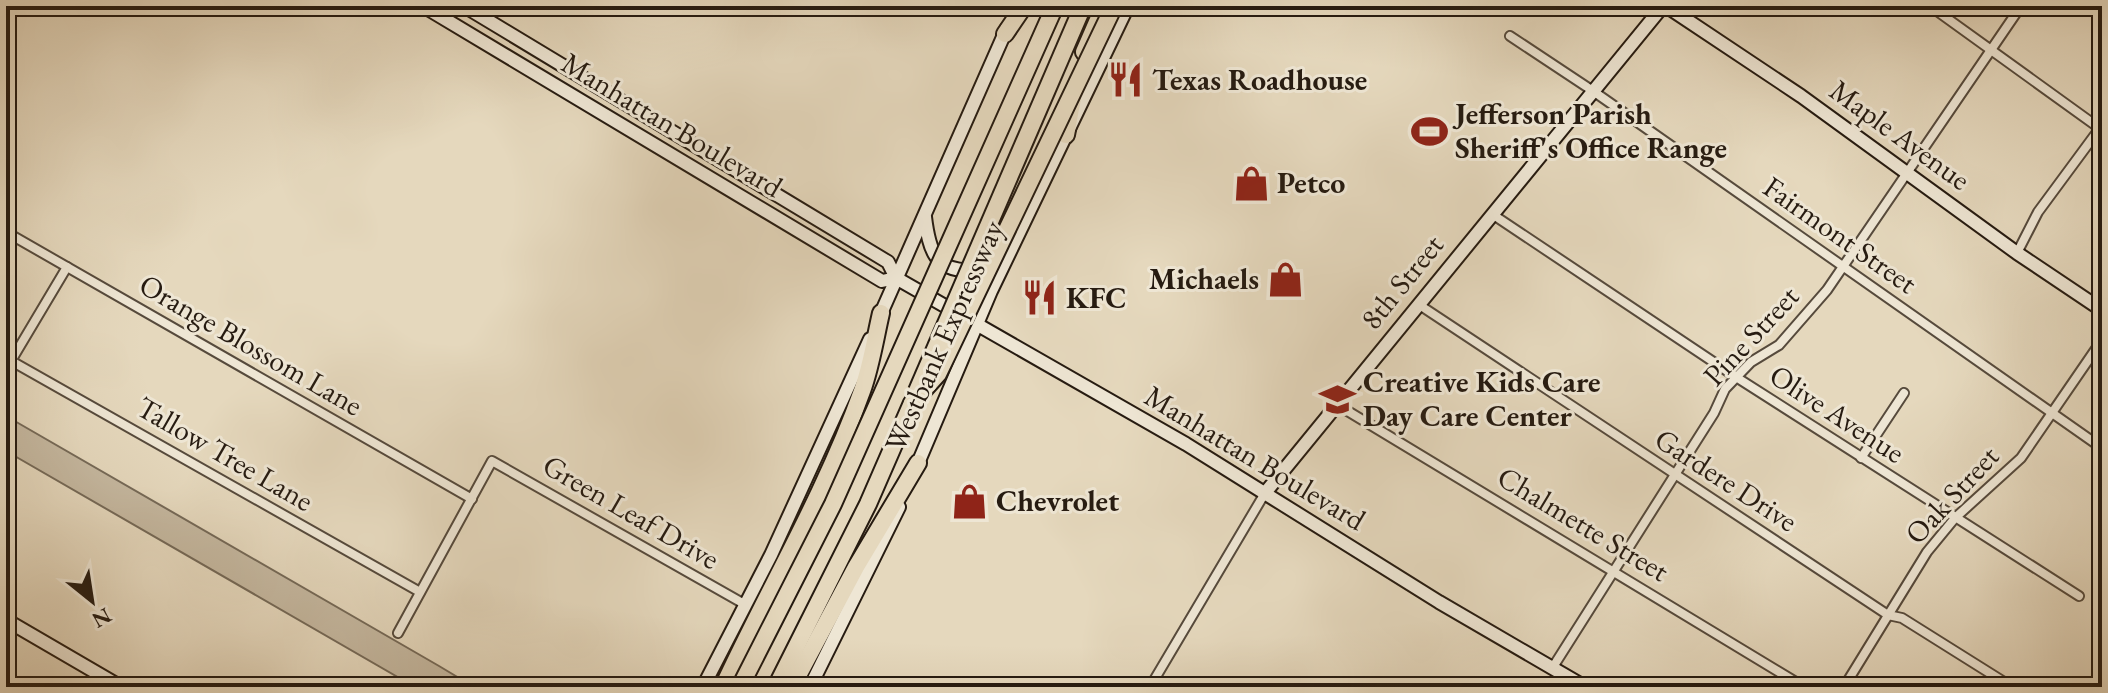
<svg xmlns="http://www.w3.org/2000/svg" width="2108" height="693" font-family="'EB Garamond',serif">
<rect width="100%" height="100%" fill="#e5d8bd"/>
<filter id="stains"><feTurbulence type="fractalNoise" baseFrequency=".0025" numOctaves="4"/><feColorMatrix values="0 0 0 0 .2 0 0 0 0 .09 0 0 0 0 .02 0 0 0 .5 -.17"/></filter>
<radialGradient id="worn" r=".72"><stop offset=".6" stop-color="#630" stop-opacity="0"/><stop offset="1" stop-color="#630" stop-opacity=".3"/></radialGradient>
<path fill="#c5b8a0" stroke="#766a58" stroke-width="2" d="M6 416 439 666 474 687H415L6 451Z"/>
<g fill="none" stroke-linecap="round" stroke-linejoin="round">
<defs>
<g id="street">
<path d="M1930 6 2102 130"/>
<path d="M1510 36 1593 91 2102 448"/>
<path d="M1492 214 1736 377 2079 596"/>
<path d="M6 232 472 499"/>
<path d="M2017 253 2038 212 2100 128"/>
<path d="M1418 304 1888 615 1902 618 2012 687"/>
<path d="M6 358 420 592"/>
<path d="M11 361 67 267"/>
<path d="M1336 404 1804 687"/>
<path d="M1861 458 1904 393"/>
<path d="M398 633 492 461 746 605"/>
<path d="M1553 667 1714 413 1725 389 1751 362 1779 345 1827 290 2021 6"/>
<path d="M1150 687 1265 493"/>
<path d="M1844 687 1927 552 1955 518 2021 458 2102 340"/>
</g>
<g id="secondary">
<path d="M423 6 882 281 896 278"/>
<path d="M464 6 888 262 896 278 1186 444 1439 602 1585 687"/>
<path d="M1666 6 1801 96 2017 253 2102 310"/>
<path d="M925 217C929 250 935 273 974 270"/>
<path d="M879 318 1007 28"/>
<path d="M916 468 991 291 1128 6"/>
<path d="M1265 493 1663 6"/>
<path d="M6 620 121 687"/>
<path d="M703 687 771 555 870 339"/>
<path d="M810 687 899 507"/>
</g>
<g id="highway">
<path d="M1005 34 1024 6"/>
<path d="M1084 52 1104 6"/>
<path d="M1066 135 1073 98"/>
<path d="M723 687C769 588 825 494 862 391 871 366 875 339 881 313"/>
<path d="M776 687 868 504 912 403"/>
<path d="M792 687 856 567 918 463"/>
</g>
</defs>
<use href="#street" stroke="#564a3c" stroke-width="12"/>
<use href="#secondary" stroke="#261b11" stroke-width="16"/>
<use href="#highway" stroke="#261b11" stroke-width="20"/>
<use href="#street" stroke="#eee6d4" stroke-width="8"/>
<use href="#secondary" stroke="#eee6d4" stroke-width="12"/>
<use href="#highway" stroke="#e5d8bd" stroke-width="16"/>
<defs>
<g id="highway-bridge">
<path d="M917 391 1083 6"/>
<path d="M912 403 938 374 1114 6"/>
<path d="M740 687 833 504 1055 6"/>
</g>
</defs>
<use href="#highway-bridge" stroke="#261b11" stroke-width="20" stroke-linecap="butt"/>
<use href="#highway-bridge" stroke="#e5d8bd" stroke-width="16"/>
</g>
<defs>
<symbol id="restaurant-bare" viewBox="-9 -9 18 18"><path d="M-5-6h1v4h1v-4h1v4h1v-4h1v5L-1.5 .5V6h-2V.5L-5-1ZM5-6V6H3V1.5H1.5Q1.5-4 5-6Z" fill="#8f2418" stroke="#eee6d4" stroke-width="2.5" paint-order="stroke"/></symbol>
<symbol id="stadium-bare" viewBox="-9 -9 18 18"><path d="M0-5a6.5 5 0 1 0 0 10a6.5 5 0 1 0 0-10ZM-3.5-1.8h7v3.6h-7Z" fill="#8f2418" stroke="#eee6d4" stroke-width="2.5" paint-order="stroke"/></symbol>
<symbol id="shop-bare" viewBox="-9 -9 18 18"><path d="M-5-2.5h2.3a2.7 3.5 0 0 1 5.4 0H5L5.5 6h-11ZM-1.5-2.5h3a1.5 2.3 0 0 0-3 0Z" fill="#8f2418" stroke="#eee6d4" stroke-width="2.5" paint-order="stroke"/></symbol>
<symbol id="school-bare" viewBox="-9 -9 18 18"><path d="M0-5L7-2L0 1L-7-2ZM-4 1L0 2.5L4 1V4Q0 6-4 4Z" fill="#8f2418" stroke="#eee6d4" stroke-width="2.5" paint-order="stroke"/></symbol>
</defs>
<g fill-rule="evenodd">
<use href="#restaurant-bare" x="1100" y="54" width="51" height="51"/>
<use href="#stadium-bare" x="1404" y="106" width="51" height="51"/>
<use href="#shop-bare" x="1226" y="158" width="51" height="51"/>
<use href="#shop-bare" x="1260" y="254" width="51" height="51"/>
<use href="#restaurant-bare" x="1014" y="272" width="51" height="51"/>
<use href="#school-bare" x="1312" y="374" width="51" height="51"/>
<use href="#shop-bare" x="944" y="476" width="51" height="51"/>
</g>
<g text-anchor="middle" stroke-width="6" stroke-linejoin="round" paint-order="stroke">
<g font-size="30" font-weight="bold" fill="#261b11" stroke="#eee6d4" text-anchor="start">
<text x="1152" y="90">Texas Roadhouse</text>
<text x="1455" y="124">Jefferson Parish<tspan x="1455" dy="34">Sheriff's Office Range</tspan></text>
<text x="1277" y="193">Petco</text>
<text x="1259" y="289" text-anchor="end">Michaels</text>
<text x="1066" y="308">KFC</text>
<text x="1363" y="392">Creative Kids Care<tspan x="1363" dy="34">Day Care Center</tspan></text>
<text x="996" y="511">Chevrolet</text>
</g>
<g font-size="30" fill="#261b11" stroke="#eee6d4">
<text transform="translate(672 125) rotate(31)" y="10">Manhattan Boulevard</text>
<text transform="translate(1900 135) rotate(36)" y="10">Maple Avenue</text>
<text transform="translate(1840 235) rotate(35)" y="10">Fairmont Street</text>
<text transform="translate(1402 282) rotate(-51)" y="10">8th Street</text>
<text transform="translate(944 336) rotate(-66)" y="10">Westbank Expressway</text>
<text transform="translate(1751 336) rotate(-47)" y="10">Pine Street</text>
<text transform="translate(251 345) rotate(30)" y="10">Orange Blossom Lane</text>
<text transform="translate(1837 414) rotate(33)" y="10">Olive Avenue</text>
<text transform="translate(225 454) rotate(30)" y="10">Tallow Tree Lane</text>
<text transform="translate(1255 458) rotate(31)" y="10">Manhattan Boulevard</text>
<text transform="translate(1726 480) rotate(33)" y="10">Gardere Drive</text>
<text transform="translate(1952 495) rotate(-47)" y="10">Oak Street</text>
<text transform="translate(631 512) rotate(30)" y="10">Green Leaf Drive</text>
<text transform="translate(1583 524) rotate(31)" y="10">Chalmette Street</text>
</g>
</g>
<rect width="2108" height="693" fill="none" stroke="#e5d8bd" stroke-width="32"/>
<rect x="8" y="8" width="2092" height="677" fill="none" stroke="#261b11" stroke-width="4"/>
<rect x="16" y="16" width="2076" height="661" fill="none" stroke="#261b11" stroke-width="2"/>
<g transform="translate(92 601) rotate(150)" stroke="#eee6d4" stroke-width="6" paint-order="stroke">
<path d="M0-6L14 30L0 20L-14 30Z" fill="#261b11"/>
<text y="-12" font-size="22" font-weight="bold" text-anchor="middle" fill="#261b11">N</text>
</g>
<rect width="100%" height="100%" filter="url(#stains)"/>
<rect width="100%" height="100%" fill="url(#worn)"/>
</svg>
